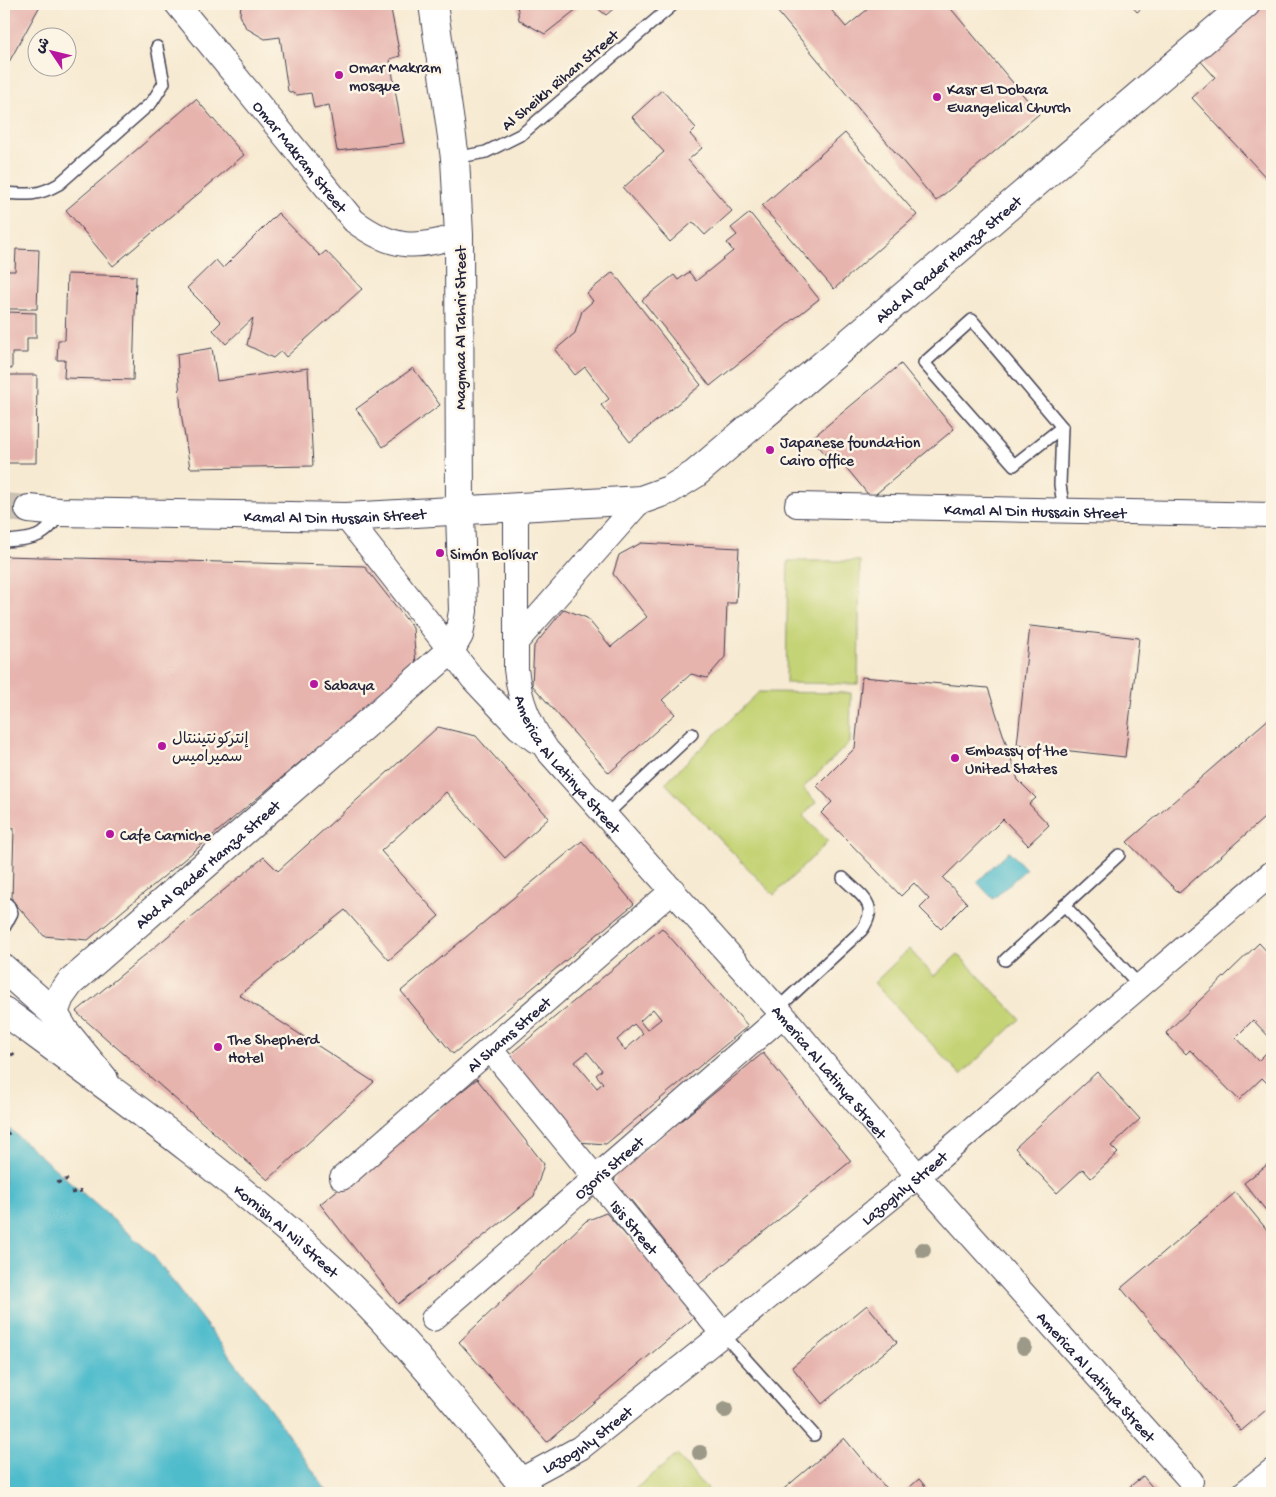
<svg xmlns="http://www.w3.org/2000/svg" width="1276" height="1497" font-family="'Gochi Hand','Playpen Sans Arabic',sans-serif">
<rect width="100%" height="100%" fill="#fcf5e5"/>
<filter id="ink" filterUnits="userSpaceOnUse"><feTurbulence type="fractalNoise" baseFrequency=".02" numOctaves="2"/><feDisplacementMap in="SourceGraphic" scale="10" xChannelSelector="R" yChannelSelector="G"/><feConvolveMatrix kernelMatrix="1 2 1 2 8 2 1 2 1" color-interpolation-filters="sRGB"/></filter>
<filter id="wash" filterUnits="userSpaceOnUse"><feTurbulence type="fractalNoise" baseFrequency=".0096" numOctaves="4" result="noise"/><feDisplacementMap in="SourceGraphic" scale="20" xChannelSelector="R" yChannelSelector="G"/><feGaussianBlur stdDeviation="1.12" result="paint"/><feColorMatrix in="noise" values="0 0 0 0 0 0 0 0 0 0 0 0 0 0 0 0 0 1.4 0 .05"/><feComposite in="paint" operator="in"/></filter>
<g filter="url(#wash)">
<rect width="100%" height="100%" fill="#f7ead2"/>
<g fill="#c4d375" stroke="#737a58">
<path d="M788 561H860L858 684 786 683Z"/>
<path d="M759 692 851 693 850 742 803 788 816 802 803 816 828 842 774 895 665 783Z"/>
<path d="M909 949 934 976 958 954 1020 1019 961 1075 874 983Z"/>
<path d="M677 1455 710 1493H630Z"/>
</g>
<g fill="#50bccc" stroke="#396f84">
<path d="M1009 851 1026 869 993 899 977 882Z"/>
<path d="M4 1124 151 1253 266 1403 328 1493H4Z"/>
</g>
<g id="blocks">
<g fill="#e6b3ad" fill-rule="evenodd">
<path d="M4 4H41L4 71Z"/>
<path d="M241 4H390L400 56 390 59 404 143 337 151 329 105 314 108 311 93 297 95 288 91 280 37 265 39 246 28 240 15Z"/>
<path d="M517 4H583L545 34 519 20Z"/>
<path d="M592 4H619L606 15Z"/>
<path d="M771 4H826L846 27 874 4H947L1039 114 936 201Z"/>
<path d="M1130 4H1147L1137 12Z"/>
<path d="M1254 4H1272V184L1192 98 1215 77 1197 57Z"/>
<path d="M662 90 696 128 690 134 702 148 688 160 732 211 705 235 693 222 670 242 623 188 664 152 632 117Z"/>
<path d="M196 99 244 155 113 266 66 210Z"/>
<path d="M845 133 917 215 834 289 762 206Z"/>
<path d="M278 213 320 256 326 251 362 289 286 357 281 351 273 358 247 345 253 318 226 344 213 330 221 322 187 288 216 260 223 268Z"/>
<path d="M750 213 819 299 710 386 642 300 674 275 678 280 689 272 696 281 733 251 727 243 737 235 731 228Z"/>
<path d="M16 249 39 250 37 309H8V312L36 313V338H27V353H12V369L4 368V271H15Z"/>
<path d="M613 272 701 385 630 442 601 405 609 399 585 367 575 375 555 350 575 333 582 311 593 301 587 293Z"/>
<path d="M67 274 136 276 133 380 64 378 65 360H57L58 340H65Z"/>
<path d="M212 348 217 381 308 368 313 466 190 468 181 413 177 354Z"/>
<path d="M901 364 954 429 871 498 841 461 835 466 812 438Z"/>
<path d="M413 368 440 405 383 447 356 409Z"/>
<path d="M4 375H37L36 463H4Z"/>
<path d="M641 543 739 548 736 603H727L725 657 707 678 691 674 662 700 675 714 609 773 532 685 534 646 564 609 587 618 611 647 647 617 613 574 619 555Z"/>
<path d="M4 556 364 566 413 628 416 665 88 940 44 936 12 900 14 828H4Z"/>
<path d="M1030 626 1139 638 1125 757 1017 745Z"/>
<path d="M862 677 988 688 1018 780 1036 798 1029 804 1049 825 1028 845 1003 819 943 878 967 903 941 929 920 908 929 899 914 883 901 896 821 813 832 802 817 786 855 748Z"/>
<path d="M1272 716V811L1179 893 1127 842Z"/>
<path d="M438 727 476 736 549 818 505 858 446 792 381 851 439 916 389 960 345 910 239 995 374 1082 268 1180 76 1012 264 857 278 871Z"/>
<path d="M582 841 634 904 453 1054 401 991Z"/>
<path d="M662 928 748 1026 606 1144 577 1142 508 1056ZM653 1009 661 1019 647 1030 640 1021ZM634 1024 643 1034 625 1050 617 1040ZM587 1052 602 1070 596 1075 603 1083 597 1088 575 1062Z"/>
<path d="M1259 943 1272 957V1040L1253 1020 1236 1037 1258 1061 1272 1047V1088L1262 1078 1239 1100 1190 1050 1186 1054 1166 1033Z"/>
<path d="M763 1053 851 1161 692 1290 675 1268 682 1263 630 1199 623 1205 612 1192 616 1174Z"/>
<path d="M1097 1072 1140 1119 1111 1146 1118 1153 1091 1178 1083 1169 1057 1193 1015 1148Z"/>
<path d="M477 1079 544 1164 534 1196 398 1304 320 1204Z"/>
<path d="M1272 1161V1218L1244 1183Z"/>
<path d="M1236 1192 1272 1236V1405L1241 1431 1121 1288Z"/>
<path d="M606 1213 697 1315 547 1442 459 1342 586 1221Z"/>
<path d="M867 1305 897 1342 822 1404 792 1367Z"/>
<path d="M844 1438 890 1493H779Z"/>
<path d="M1143 1476 1157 1493H1122Z"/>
<path d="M919 1479 931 1493H903Z"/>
</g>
</g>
</g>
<g filter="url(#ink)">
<use href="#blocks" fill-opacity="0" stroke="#424052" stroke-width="1"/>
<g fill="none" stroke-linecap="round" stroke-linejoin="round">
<path stroke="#ccc2b4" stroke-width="28" stroke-dasharray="28 14" stroke-linecap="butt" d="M4 507 29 509"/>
<defs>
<g id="service">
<path d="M455 158 486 152 522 134 674 4"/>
<path d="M4 193C27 195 38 196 59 184L152 102 164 83 157 47"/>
<path d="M972 320 1062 427 1014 465 924 363Z"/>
<path d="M1062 427 1060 485 1064 510"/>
<path d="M4 541C29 540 49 538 59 512"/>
<path d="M607 814 692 734"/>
<path d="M4 901 9 906 12 913 4 928"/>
<path d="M1064 905 1140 986"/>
<path d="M1005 960 1119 855"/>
<path d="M777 1009 862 930C880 904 862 897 843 878"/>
<path d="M723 1334 814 1435"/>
</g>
<g id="minor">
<path id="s1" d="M177 4 354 221C392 249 416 250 459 235"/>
<path id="s2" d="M797 505 1272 515"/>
<path id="s3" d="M516 509V669C520 702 529 723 547 750L783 1015 918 1176 1191 1481"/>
<path d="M346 517 473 679 519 728 536 741"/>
<path d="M517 641 641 500"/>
<path id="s4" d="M490 1049 723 1334"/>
<path id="s5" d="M342 1178 673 890"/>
<path id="s6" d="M433 1319 783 1015"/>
<path id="s7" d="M519 1481 580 1448 723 1334 918 1176 1272 873"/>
<path d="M1244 1493 1272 1471"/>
</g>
<g id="tertiary">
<path id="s8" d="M104 1079 64 1030 54 1013 60 997 70 983 450 651 459 635 463 611 460 511 459 235 455 158 433 4"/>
</g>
<path id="primary" d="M4 969 54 1013"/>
<g id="trunk">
<path id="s9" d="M29 509 59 512 346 517 641 500 669 490 695 474 1246 4"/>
<path id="s10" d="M4 1011C117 1094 232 1176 335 1272 406 1339 468 1417 529 1493"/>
</g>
</defs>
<use href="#service" stroke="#424052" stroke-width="14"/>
<use href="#minor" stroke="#424052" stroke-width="26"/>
<use href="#tertiary" stroke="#424052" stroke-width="30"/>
<use href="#primary" stroke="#424052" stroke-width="30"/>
<use href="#trunk" stroke="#424052" stroke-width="30"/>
<g stroke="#424052" stroke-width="3" stroke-dasharray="4 4" stroke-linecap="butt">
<path d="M4 1059 15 1053"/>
<path d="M6 1135 13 1131"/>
<path d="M57 1183 68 1179"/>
<path d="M71 1193 82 1191"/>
</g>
<use href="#service" stroke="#fff" stroke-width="11"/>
<use href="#minor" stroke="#fff" stroke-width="24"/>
<use href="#tertiary" stroke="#fff" stroke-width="28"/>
<use href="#primary" stroke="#fff" stroke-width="28"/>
<use href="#trunk" stroke="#fff" stroke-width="28"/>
</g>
<g fill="#9d9988">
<circle cx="923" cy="1250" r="8"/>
<circle cx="1024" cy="1347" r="8"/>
<circle cx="725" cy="1410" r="8"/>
<circle cx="700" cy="1453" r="8"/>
</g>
</g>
<g fill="#b5179e" stroke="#fcf5e5" stroke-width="2">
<circle cx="339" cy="75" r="5"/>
<circle cx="937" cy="97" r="5"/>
<circle cx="770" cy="450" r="5"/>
<circle cx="440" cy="553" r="5"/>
<circle cx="314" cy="684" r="5"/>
<circle cx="162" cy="746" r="5"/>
<circle cx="955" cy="758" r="5"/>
<circle cx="110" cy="834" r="5"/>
<circle cx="218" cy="1047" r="5"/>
</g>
<g text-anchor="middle" stroke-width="5" stroke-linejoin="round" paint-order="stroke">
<g font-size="16" fill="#22223b" stroke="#fcf5e5" text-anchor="start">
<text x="349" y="72">Omar Makram<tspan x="349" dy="18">mosque</tspan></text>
<text x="947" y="94">Kasr El Dobara<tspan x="947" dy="18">Evangelical Church</tspan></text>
<text x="780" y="447">Japanese foundation<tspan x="780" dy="18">Cairo office</tspan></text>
<text x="450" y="559">Simón Bolívar</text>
<text x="324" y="690">Sabaya</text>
<text x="172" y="743">إنتركونتيننتال<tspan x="172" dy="18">سميراميس</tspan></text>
<text x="965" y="755">Embassy of the<tspan x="965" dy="18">United States</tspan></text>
<text x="120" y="840">Cafe Carniche</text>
<text x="228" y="1044">The Shepherd<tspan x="228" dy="18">Hotel</tspan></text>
</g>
<g font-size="16" fill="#22223b" stroke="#fcf5e5">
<text transform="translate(559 79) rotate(-40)" y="6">Al Sheikh Rihan Street</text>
<text dy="6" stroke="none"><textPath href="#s1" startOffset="196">Omar Makram Street</textPath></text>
<text dy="6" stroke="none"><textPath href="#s9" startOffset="1005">Abd Al Qader Hamza Street</textPath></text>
<text transform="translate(459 328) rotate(-90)" y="6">Magmaa Al Tahrir Street</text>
<text dy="6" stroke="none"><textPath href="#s2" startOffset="238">Kamal Al Din Hussain Street</textPath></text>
<text dy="6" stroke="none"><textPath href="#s9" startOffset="306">Kamal Al Din Hussain Street</textPath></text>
<text dy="6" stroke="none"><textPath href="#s3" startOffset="271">America Al Latinya Street</textPath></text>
<text dy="6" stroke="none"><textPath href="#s8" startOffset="299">Abd Al Qader Hamza Street</textPath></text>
<text dy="6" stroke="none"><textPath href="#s5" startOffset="220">Al Shams Street</textPath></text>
<text dy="6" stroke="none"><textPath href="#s3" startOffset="676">America Al Latinya Street</textPath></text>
<text dy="6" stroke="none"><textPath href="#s6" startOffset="232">Ozoris Street</textPath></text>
<text dy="6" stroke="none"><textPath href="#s7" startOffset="485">Lazoghly Street</textPath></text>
<text dy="6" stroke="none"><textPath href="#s4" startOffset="229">Isis Street</textPath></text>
<text dy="6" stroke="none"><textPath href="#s10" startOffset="358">Kornish Al Nil Street</textPath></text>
<text dy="6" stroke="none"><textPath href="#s3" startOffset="1081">America Al Latinya Street</textPath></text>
<text dy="6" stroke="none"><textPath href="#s7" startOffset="80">Lazoghly Street</textPath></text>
</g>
</g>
<rect width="1276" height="1497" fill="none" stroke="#fcf5e5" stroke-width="20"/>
<g transform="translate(52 52) rotate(305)"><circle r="24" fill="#fcf5e5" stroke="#a5a1a1"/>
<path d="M0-4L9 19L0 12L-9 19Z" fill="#b5179e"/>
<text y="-8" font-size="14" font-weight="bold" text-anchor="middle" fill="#22223b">ش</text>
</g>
</svg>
